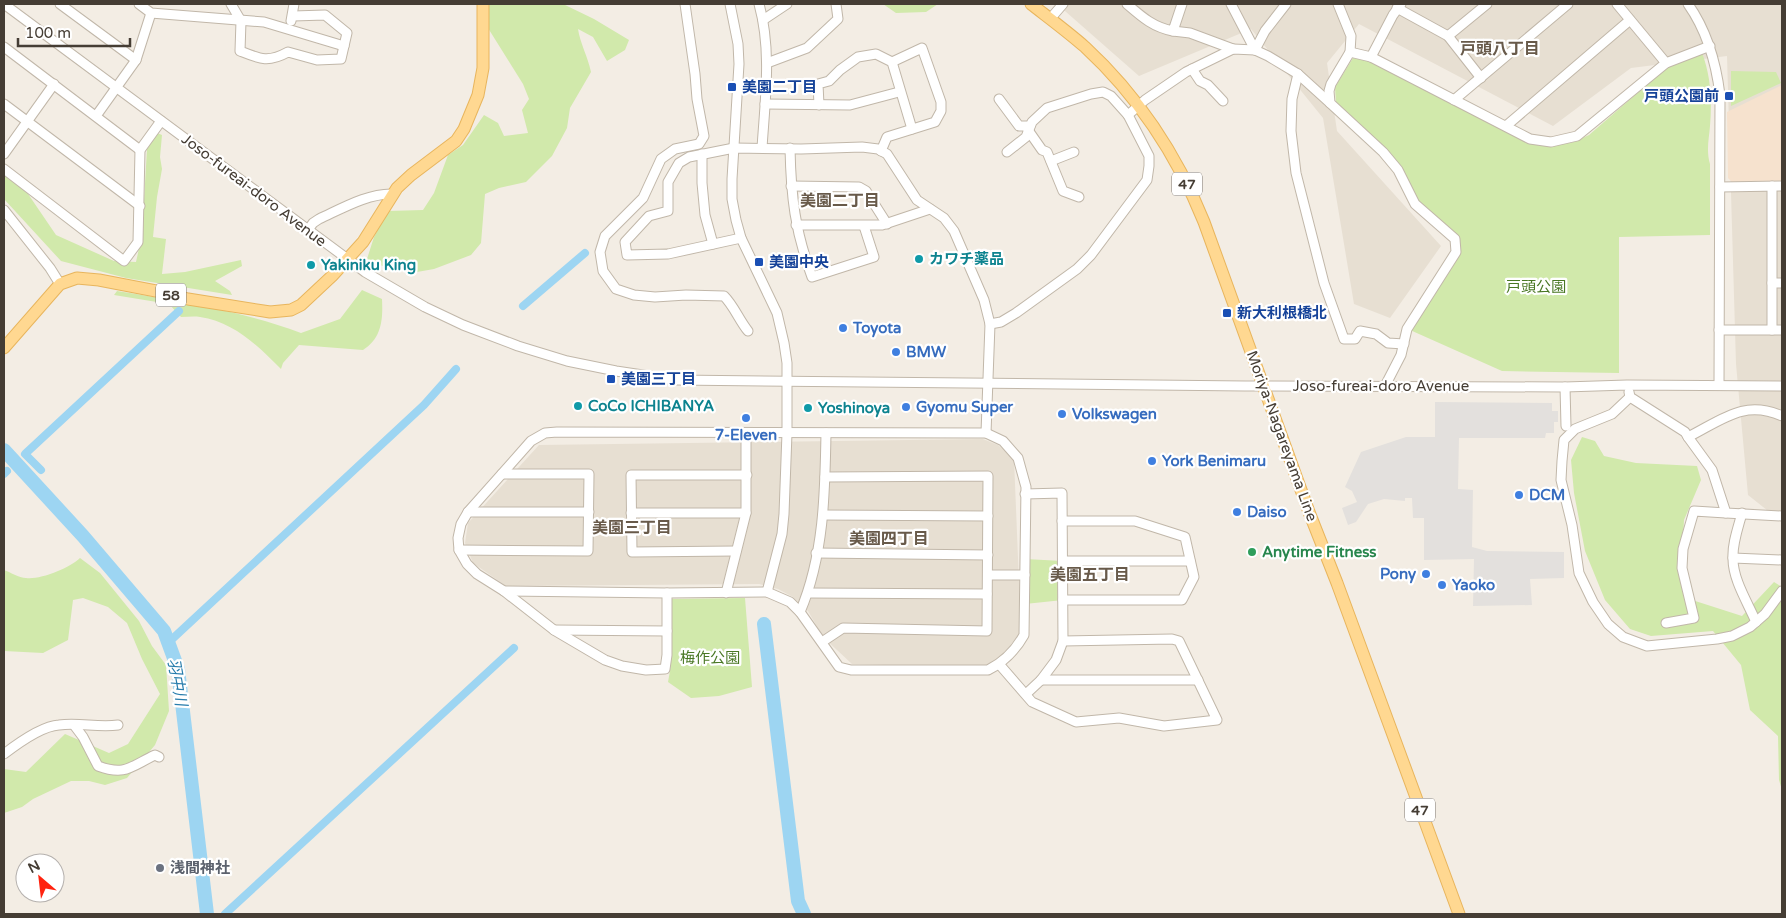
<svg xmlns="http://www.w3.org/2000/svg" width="1786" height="918" font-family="'Varela Round','Noto Sans JP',sans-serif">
<rect width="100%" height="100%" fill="#f3ede4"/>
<g fill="#e7dfd2">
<path d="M1057 4H1782V522L1748 495 1736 364 1727 56 1631 68 1553 126 1359 24 1327 63 1337 131 1441 246 1390 318 1354 304 1323 118 1251 29 1139 76Z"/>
<path d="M983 439 998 445 1014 459 1021 632 996 663 981 668 852 664 823 637 808 611 793 597 778 589 759 584 506 586 473 563 465 543 468 523 539 445Z"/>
</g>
<path fill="#f6e2ce" d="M1782 85V182H1732L1728 178 1727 112Z"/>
<g fill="#d1e9ab">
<path d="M487 4H563L594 19 629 40 625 50 607 61 593 37 578 29C580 43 588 57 591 72L570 108 567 128 552 156 526 182 499 188 485 194 481 243 471 255 434 269 417 272 393 266 387 268 367 259 374 237 388 211 423 210 434 193 448 155 463 145 484 115 498 123 504 136 528 133 522 110 529 99 523 84 488 28Z"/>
<path d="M883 4H938L926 12 896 13Z"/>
<path d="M1702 53C1711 76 1712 101 1710 126 1709 139 1706 150 1710 164V235L1619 237V373L1502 371 1410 330 1459 242 1416 200 1393 158 1336 103 1335 87 1353 58 1371 61 1499 128 1540 146 1574 142 1589 135 1672 63Z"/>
<path d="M1731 71 1776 72 1781 83 1731 106Z"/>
<path d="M157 133 162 135 160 157 162 169 157 197 153 237 166 239 162 274 185 272 241 260 242 266 215 281 230 291 232 295 126 278 61 261 4 199V174L24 188 56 235 114 261 136 262 142 235 147 149Z"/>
<path d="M362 290 382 299C383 319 382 338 363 350L299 345 283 363 281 369C258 346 234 322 200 317 194 316 187 317 181 317L169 304 114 295 117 291C179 301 242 311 301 333L340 319Z"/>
<path d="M1582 437 1595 441 1604 456 1636 463 1697 466 1701 480 1684 520 1682 558 1689 599 1742 616 1774 582 1782 587V790L1779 780 1778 736 1750 710 1741 665 1713 631 1651 636 1630 629 1605 600 1585 551 1574 493 1571 460Z"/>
<path d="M80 558 100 573 139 621 152 646 166 665 169 711 155 745 127 778 105 785 89 781H71L33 799 22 807 4 813V769L26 772 65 734 109 753 128 744 160 694 142 659 127 623 108 607 83 598 73 600 68 640 43 653 4 651V570C10 572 19 578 26 578 40 580 70 568 80 558Z"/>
<path d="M1025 559 1063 561V600L1025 604Z"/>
<path d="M745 598 752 687 719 696 691 698 668 682C674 654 672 626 670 599Z"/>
</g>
<path fill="#e3e0dd" d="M1435 402 1552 403V411H1558V422H1554V433H1546L1545 438H1459L1458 489 1473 490 1472 547 1487 551 1564 552V578L1530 579 1532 605 1473 606 1474 559 1424 560V518H1413L1412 498H1405V501L1384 499 1368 504 1356 522 1348 525 1342 508 1357 502 1352 491 1345 487 1361 452 1406 437H1435Z"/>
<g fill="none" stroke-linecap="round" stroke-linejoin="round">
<g stroke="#9dd5f2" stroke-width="8">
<path d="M523 306 585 253"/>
<path d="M41 470 25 454 179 311"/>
<path d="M4 474 7 471"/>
<path d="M31 480 33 478"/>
<path d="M169 642 424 405 456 369"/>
<path d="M225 914 514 648"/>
</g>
<g stroke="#9dd5f2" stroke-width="14">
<path d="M4 450 83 536 164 631 178 669 207 914"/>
<path d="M764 624 798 901 804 914"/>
</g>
<defs>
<g id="minor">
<path d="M4 4 365 272 425 307 463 325 518 346 567 361 616 371 676 380 1245 386 1565 387 1627 385 1782 386"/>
<path d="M60 4 136 60"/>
<path d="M139 4 151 13 264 22 344 46"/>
<path d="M231 4 241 21 240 51C260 59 268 63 288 52L317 60 341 59 347 33 325 15 293 16"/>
<path d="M685 4 695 74 697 99 704 136 699 144 675 149 661 159 643 198 605 236 600 252 603 271 616 289 634 295 655 297 686 295 724 296C734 306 739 320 748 331"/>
<path d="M730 4 738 44 739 64 732 179V199L736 220 741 238 777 313 784 343 787 363V433L784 514 782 534 767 592"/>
<path d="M759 4C772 51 765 100 762 148"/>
<path d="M1127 4C1142 17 1153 27 1173 31L1182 4"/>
<path d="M1231 4 1255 50"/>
<path d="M1338 4 1351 36 1350 52 1331 84 1329 91 1330 103 1383 152 1398 170 1415 204 1455 239 1456 252 1407 329 1401 355 1385 386"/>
<path d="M1617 4 1666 63"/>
<path d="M1688 4C1707 31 1716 62 1720 95L1719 385"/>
<path d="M1397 8 1448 36 1481 78"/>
<path d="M1050 19 1063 4"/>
<path d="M763 20 787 4"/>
<path d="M291 21 294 4"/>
<path d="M1173 31 1190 33 1233 49"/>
<path d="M1448 36 1487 4"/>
<path d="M4 47 140 150"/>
<path d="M1255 50 1265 31 1286 4"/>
<path d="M1350 52 1371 57 1530 139 1551 142 1577 136 1666 63 1710 46"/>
<path d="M1371 57 1393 15 1401 4"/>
<path d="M767 63 807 48 838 19 836 4"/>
<path d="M1192 69 1200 81 1208 85 1223 101"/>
<path d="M1298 74 1292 99 1291 131 1296 173 1324 283 1344 339H1355L1360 331 1376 334 1388 343 1404 344"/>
<path d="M999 99 1019 126H1030"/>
<path d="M1454 100 1568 4"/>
<path d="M4 104 140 206"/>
<path d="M765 104 850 105 899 92"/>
<path d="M819 105 818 84 829 81 840 70 858 57 876 54 892 62 912 129"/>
<path d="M96 116 136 60 151 13"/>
<path d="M1506 126 1630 20"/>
<path d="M1028 130 1042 150 1047 152 1063 191 1079 197"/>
<path d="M790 148C791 197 795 231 812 277L874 257 864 226"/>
<path d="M881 151 887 137 935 122 941 111V102L922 48 892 62"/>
<path d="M1007 152 1026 137 1032 122 1047 108 1091 94 1103 92 1111 96 1128 115"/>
<path d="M4 154 54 84"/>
<path d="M702 154V183L705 215 713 244"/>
<path d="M1051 161 1074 152"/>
<path d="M4 169 124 261 138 242 140 150 161 121"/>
<path d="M791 186 859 187 866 191 887 224"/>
<path d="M1720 187 1782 186"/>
<path d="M4 210 50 268 60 284"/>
<path d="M796 225H882L930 209"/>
<path d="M308 230 313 223 319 219C341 209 368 193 393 194"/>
<path d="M741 238 668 254 627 255 625 242 649 216 668 211V182L679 163 689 157 734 148 801 149 862 147 878 149 887 154 917 200 944 218 954 231 984 300 990 324 986 433"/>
<path d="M1772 283H1782"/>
<path d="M990 324 1001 322 1016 313 1077 269 1091 255 1147 180 1149 166V156L1128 115 1145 100 1186 72 1233 49 1255 50 1268 56 1298 74 1330 103"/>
<path d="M1719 330H1782"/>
<path d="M1772 330V186"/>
<path d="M1565 387 1566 426"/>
<path d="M1629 392 1630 397 1685 432 1688 437 1712 470 1726 513 1782 516"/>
<path d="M1630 397 1612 414 1575 429 1564 440 1562 461 1561 480 1572 525 1579 573 1593 602 1608 624 1623 637 1647 646 1717 639 1732 636 1750 627 1765 614 1782 591"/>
<path d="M557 432 986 433 1003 441 1018 458 1026 487 1024 635C1015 651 1004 662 988 670H851L839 667 800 612 790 602 767 592 667 593 504 591 477 574 467 564 459 550 458 538 461 524 468 512 531 441 545 433Z"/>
<path d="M1688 437C1722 420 1744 399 1782 416"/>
<path d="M1025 494 1062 493 1063 641 1056 660 1041 680 1026 694"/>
<path d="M468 512H589"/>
<path d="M631 513H746"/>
<path d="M1742 513C1738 528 1732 544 1733 559 1733 580 1748 603 1756 622"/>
<path d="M823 515 988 516"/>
<path d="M1062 521H1135L1185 537 1194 577 1182 600H1063"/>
<path d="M459 550 588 551 589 474H502"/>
<path d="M736 551 632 552 631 475H747"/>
<path d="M816 553 988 555"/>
<path d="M1733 558 1782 560"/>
<path d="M1063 561H1190"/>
<path d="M988 575H1025"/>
<path d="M504 591 554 630 605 660 622 666 646 670 665 669 667 655V593"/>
<path d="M726 593 746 513V433"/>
<path d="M808 593 987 594"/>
<path d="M800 612C824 556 825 493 826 433"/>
<path d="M1666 623 1694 618 1682 568 1683 549 1694 511 1726 513"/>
<path d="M554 630 667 631"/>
<path d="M822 642 843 628 987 631 988 476 825 477"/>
<path d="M999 664 1032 702 1076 722 1119 718 1164 726 1217 720 1179 641 1172 639 1063 641"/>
<path d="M1041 680H1198"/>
<path d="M74 725 83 737 98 766C125 776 130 767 155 755L159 757"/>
<path d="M4 754C17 744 42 726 59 725 79 722 98 728 118 725"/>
</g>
<g id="major">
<path d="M1031 4C1049 18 1068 32 1085 47 1138 96 1177 155 1204 222L1309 512 1337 583 1459 914"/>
<path d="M4 348 60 284 77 278 99 280 156 291 188 299 270 312 291 310 301 305 332 276 363 242 397 188 411 175 456 141 464 129 478 95 483 68V4"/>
</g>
</defs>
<use href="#minor" stroke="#c1b7a9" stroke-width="11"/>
<use href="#major" stroke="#e8b55d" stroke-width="13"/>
<use href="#minor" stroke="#fff" stroke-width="9"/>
<use href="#major" stroke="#ffd891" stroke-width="11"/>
</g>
<g fill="#1a4fb4" stroke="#fff" stroke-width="2">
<rect x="727" y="82" width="10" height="10" rx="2.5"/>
<rect x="1724" y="91" width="10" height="10" rx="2.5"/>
<rect x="754" y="257" width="10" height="10" rx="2.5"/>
<rect x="1222" y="308" width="10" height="10" rx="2.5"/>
<rect x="606" y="374" width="10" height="10" rx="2.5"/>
</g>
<g fill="#0f9aa8" stroke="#fff" stroke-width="2">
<circle cx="919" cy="259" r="5"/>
<circle cx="311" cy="265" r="5"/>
<circle cx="578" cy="406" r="5"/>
<circle cx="808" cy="408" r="5"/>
</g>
<g fill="#3f7fe0" stroke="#fff" stroke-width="2">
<circle cx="843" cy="328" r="5"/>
<circle cx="896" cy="352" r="5"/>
<circle cx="906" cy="407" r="5"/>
<circle cx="1062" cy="414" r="5"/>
<circle cx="746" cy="418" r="5"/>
<circle cx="1152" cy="461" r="5"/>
<circle cx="1519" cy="495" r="5"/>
<circle cx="1237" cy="512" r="5"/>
<circle cx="1426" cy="574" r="5"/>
<circle cx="1442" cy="585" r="5"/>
</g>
<circle fill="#2e9e5b" stroke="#fff" stroke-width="2" cx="1252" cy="552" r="5"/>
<circle fill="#6b7280" stroke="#fff" stroke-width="2" cx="160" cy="868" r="5"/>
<g text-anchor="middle" stroke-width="4.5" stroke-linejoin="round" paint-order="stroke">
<g fill="#fff" stroke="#7d7771" stroke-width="1">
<rect x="1172" y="172.5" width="30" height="23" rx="4"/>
<rect x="156" y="283.5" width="30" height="23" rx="4"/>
<rect x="1405" y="798.5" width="30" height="23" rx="4"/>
</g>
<g font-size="14" font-weight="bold" fill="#453d34">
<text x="1187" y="189">47</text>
<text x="171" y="300">58</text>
<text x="1420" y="815">47</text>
</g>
<g font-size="15" font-weight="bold" fill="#164399" stroke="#fff" text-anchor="start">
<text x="742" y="92">美園二丁目</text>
<text x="1719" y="101" text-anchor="end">戸頭公園前</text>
<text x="769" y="267">美園中央</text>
<text x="1237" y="318">新大利根橋北</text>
<text x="621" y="384">美園三丁目</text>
</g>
<g font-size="15" fill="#453d34" stroke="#fff">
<text transform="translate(254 190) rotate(37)" y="5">Joso-fureai-doro Avenue</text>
<text x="1381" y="391">Joso-fureai-doro Avenue</text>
<text transform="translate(1282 436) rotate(70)" y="5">Moriya-Nagareyama Line</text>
</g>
<g font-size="15" font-weight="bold" fill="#0d838f" stroke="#fff" text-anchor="start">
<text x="929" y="264">カワチ薬品</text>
<text x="321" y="270">Yakiniku King</text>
<text x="588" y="411">CoCo ICHIBANYA</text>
<text x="818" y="413">Yoshinoya</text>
</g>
<g font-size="15" fill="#4a7825" stroke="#fff">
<text x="1536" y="292">戸頭公園</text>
<text x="710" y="663">梅作公園</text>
</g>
<g font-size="15" font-weight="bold" fill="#366cbe" stroke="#fff" text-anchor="start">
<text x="853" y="333">Toyota</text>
<text x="906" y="357">BMW</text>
<text x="916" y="412">Gyomu Super</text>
<text x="1072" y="419">Volkswagen</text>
<text x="746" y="440" text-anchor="middle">7-Eleven</text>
<text x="1162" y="466">York Benimaru</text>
<text x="1529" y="500">DCM</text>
<text x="1247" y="517">Daiso</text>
<text x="1416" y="579" text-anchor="end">Pony</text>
<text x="1452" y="590">Yaoko</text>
</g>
<g font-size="15" font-weight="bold" fill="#27864d" stroke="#fff" text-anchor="start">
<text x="1262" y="557">Anytime Fitness</text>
</g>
<g font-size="15" font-weight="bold" fill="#5b616d" stroke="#fff" text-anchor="start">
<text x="170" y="873">浅間神社</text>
</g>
<g font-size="16" font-weight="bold" fill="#685a4a" stroke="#fff">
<text x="1500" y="54">戸頭八丁目</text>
<text x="840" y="206">美園二丁目</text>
<text x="632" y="533">美園三丁目</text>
<text x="889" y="544">美園四丁目</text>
<text x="1090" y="580">美園五丁目</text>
</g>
<g font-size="16" font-style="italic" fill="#287dac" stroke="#fff">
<text transform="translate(178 682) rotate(80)" y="6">羽中川</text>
</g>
</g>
<rect width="1786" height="918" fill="none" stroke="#453d34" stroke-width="10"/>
<g transform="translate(40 878) rotate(332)"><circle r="24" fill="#ffffff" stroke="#b5b1ae"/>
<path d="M0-4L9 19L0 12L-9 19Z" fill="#ff230f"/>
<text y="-8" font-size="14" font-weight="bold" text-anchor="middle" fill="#453d34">N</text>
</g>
<path d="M18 38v8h112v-8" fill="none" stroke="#453d34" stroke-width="2.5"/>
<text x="25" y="38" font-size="15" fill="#453d34" stroke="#ffffff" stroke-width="4" paint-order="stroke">100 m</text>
</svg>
